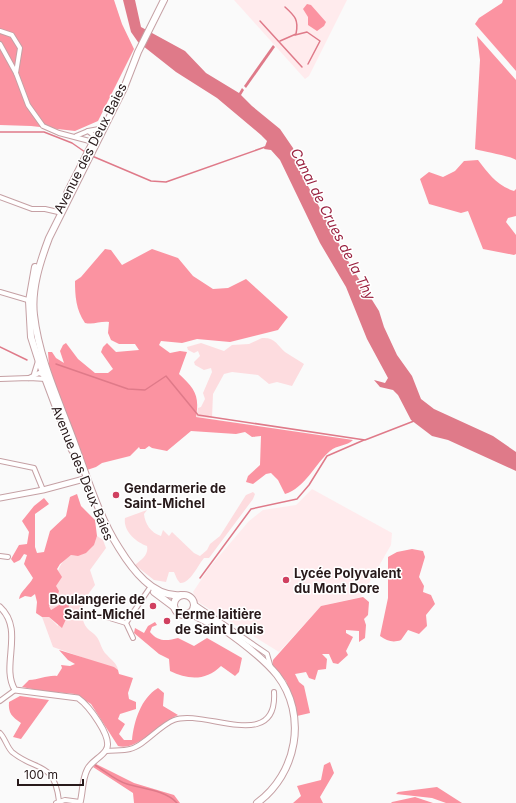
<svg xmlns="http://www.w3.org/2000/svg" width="516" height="803" font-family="Inter,sans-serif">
<rect width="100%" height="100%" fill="#fafafa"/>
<g fill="#ffebed">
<path d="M234 0H347L309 76 305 79Z"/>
<path d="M312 489 392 533 391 545 361 597 321 606 279 652 198 602 193 592 209 568 249 521 263 510 296 505Z"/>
</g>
<g fill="#fddcdf">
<path d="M262 338C275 337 277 345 285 352 291 356 298 360 304 364L292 386 277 382 269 384 258 375 232 372 224 374 213 394 212 418 196 417 198 408 201 407 205 399 203 393 212 372 211 368 204 370 195 365 194 362 200 356 198 351 194 353 188 350 187 347 201 343 224 351 232 345 249 344Z"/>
<path d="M253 492 255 494 253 499 212 554 209 558H204C198 565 190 584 180 583L177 579 174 572H169L166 582 154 580 135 565C141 560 149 555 147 546 136 542 123 531 125 518L147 510 144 514C145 524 151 533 161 536L163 530 169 536 172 532 194 553 200 556 207 550 210 544 220 536 246 495Z"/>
<path d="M97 536 103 540 106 548 90 570 95 585C86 596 76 613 87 628 89 631 94 633 96 636 101 642 101 650 107 655 111 660 117 663 118 670L53 647 42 617H49L58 626 64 602 51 610 49 606 56 600C56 582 54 565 71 555 85 557 93 548 97 536Z"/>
</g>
<g fill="#fb93a1">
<path d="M0 0H114L122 24 134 49 98 121 75 131 31 126 0 125Z"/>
<path d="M503 0H516V71L475 24 479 18 502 3Z"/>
<path d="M307 4 311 5 326 22 324 26 317 31 308 25V17L303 9Z"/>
<path d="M477 36 516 80V160C512 156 484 152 475 149L480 60Z"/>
<path d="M478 160C489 174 496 185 514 191L516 189V216L508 218 506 222 516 235V254L514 255 483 249 468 211 461 213 429 204 420 179 429 172 443 177 455 171 464 161Z"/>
<path d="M105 249 111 250 122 265 152 249 178 258 193 276 213 289 228 288 246 279 288 317 278 330 230 342 197 339 182 343 161 341 159 345 170 353 180 351 187 352 179 374C194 388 200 395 196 417L353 440C347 446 337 445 330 451 315 464 305 488 285 494L278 480 271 473 266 474 253 484 246 482 248 476 260 465 261 436 252 437 245 432 236 434 191 431 167 451 152 448 149 446 145 449H140L139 447 130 456 102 463 96 467 87 470 49 367 48 352H52L56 358 64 363 60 351 63 345 66 343 78 359 95 373H108L113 369 101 352 103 347 107 343 116 352 139 350 135 344H119L111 340 108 333 109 322C100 321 94 325 85 323 76 310 75 296 75 281L81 277Z"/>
<path d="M77 494 81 506 95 520 97 536 94 545 86 553 78 556 71 555 60 564 57 569 62 577 56 586 59 591 56 600 49 606 51 610 64 602 69 605 67 617 62 628 49 617H42L36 613 37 602 35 594 31 597 25 596 19 599C20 591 30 585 33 578L24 564 27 555 24 554 20 560 14 563 11 559 19 545 27 544 29 532 22 521 34 506 44 498 49 504 35 514V547L37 553 44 552 50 531 66 516 70 497Z"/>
<path d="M412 549 423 551 425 557 419 577 424 586 423 592 431 595 435 604 426 615 427 626 419 634 408 630 401 640C393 643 387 641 380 636L388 598V557L397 552Z"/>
<path d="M363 597 369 602 368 615 364 619 366 625 365 638 359 642V631L346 630V633L353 637 346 651 348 655 338 664 333 663 329 654H322L327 659 326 669 318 670 315 680 309 678 306 672 295 674 299 682 304 686 310 713 297 716 286 681 272 666 273 660 321 606Z"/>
<path d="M155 622 157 625 152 627 150 632C158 642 167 641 178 638L194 646 207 638 242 658 239 672 235 676 221 666C206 681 188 680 170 671L169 659 159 654 134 633 135 628 144 633 148 626Z"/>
<path d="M59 650 114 667 118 670 119 674 133 678 128 693 129 699 136 702V709L120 714 118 719 125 724 119 734 124 740H132C134 721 141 698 158 688L164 693 163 706 178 715C161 722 136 752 118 746L91 704 75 694 42 691 22 687 29 680C39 680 47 675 57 676L62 668 61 665 70 666 75 664 68 660Z"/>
<path d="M20 696 49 700 21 739 13 737 21 723C12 717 8 713 9 702Z"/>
<path d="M330 762 334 773 320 797 323 803H293L301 796 297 786 321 780 324 765Z"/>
<path d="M96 764 134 783 174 795 180 803H134L133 793 93 767Z"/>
<path d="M437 787 462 803H446L432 798 396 794 398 792Z"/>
<path d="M415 797 433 803H391L392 802Z"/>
</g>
<g fill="#df7a89">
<path d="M123 0H135L141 27 185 51 206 73 239 93 242 88 244 90 241 95 252 106 280 129 293 148 301 173 352 268 379 311 384 327 397 355 412 376 421 399 434 409 493 436 516 452V471L448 440 432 436 411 420 398 395 393 390 380 387 374 380 385 383 388 378 367 339 346 287 320 243 280 160 271 150 264 149 267 141 261 135 217 98 176 72 138 42 131 32Z"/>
<path d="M273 45 275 47 246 88 244 86Z"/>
</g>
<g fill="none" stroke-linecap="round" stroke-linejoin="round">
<g stroke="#df7a89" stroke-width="1.5">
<path d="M260 21 302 67"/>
<path d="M295 35 307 32 320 41 308 64"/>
<path d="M280 41 296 34C299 20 295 16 285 7"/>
<path d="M0 132H44L72 143 85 152"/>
<path d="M92 156 151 181 166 182 265 147"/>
<path d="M0 347 27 360"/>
<path d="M56 364 128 389 145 390 166 376 198 415 365 440 414 421"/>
<path d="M200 578 251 509 297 499 309 485 327 456 364 440"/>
<path d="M95 765C105 771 116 781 127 784 143 789 165 790 177 803"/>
</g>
<defs>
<g id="minor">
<path d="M0 31 12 35 20 48 16 73"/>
<path d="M0 44 16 73 28 105 43 126 59 133 97 143"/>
<path d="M88 131 99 129"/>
<path d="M76 136 88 131 96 137 97 142"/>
<path d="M0 197 32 209H45L58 212"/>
<path d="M0 292 31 301"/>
<path d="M34 374 38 361"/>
<path d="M29 378 39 373 45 375"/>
<path d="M0 379 29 378 46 379"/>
<path d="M0 461 34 468 43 490"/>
<path d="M0 556 8 557"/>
<path d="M194 604 267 654 271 668"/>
<path d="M103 616 126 623 149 589"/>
<path d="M126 623 133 638"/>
<path d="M0 701 15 690"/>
<path d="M0 733C5 738 7 747 12 752 36 772 54 760 59 801"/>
<path d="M106 751C114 750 123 751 130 749 144 746 159 726 174 720 203 708 278 754 274 692"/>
<path d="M56 803 65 800 80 802"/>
</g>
<g id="tertiary">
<path d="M0 498 43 490 84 479"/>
<path d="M0 607C25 630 0 666 15 690L78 698C88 705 114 738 106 750 101 758 91 761 87 770 82 780 83 792 80 803"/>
</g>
<g id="secondary">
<path d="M164 0 138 52 124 88 49 238C40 262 31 289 34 315 39 359 59 401 74 442 87 477 99 517 119 548 132 569 153 598 181 595"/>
<path d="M67 193 91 146"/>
<path d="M35 267 29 301 31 337 39 362 72 450"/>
<path d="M154 592 174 607"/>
<circle cx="184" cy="605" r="10"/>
<path d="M194 607 198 612C222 627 260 654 277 675 308 715 297 774 257 803"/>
<path d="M189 613 207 622"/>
</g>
</defs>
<use href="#minor" stroke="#c5a0a4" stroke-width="6"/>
<use href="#tertiary" stroke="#c5a0a4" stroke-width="7"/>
<use href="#secondary" stroke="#c5a0a4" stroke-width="8"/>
<use href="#minor" stroke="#fff" stroke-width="4"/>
<use href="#tertiary" stroke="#fff" stroke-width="5"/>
<use href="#secondary" stroke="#fff" stroke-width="6"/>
</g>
<g fill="#d04060" stroke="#fff" stroke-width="1.5">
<circle cx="116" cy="495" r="4"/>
<circle cx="286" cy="580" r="4"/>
<circle cx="153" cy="606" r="4"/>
<circle cx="167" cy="621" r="4"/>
</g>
<g text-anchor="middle" stroke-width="3" stroke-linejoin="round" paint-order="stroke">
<g font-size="13" fill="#281a1b" stroke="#fff">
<text transform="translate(90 148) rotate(-63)" y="5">Avenue des Deux Baies</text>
<text transform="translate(83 473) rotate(68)" y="5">Avenue des Deux Baies</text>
</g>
<g font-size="13" font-weight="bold" fill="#281a1b" stroke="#fff" text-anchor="start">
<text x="124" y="493">Gendarmerie de<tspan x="124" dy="15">Saint-Michel</tspan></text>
<text x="294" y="578">Lycée Polyvalent<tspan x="294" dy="15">du Mont Dore</tspan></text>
<text x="145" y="604" text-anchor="end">Boulangerie de<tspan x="145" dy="15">Saint-Michel</tspan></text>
<text x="175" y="619">Ferme laitière<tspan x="175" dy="15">de Saint Louis</tspan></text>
</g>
<g font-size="14" font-style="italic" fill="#9a2240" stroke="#fff">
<text transform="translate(333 224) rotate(63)" y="5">Canal de Crues de la Thy</text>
</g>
</g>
<path d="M18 779v6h65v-6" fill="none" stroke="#281a1b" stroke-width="2"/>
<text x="24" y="779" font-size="12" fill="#281a1b" stroke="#ffffff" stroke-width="3" paint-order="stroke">100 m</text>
</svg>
